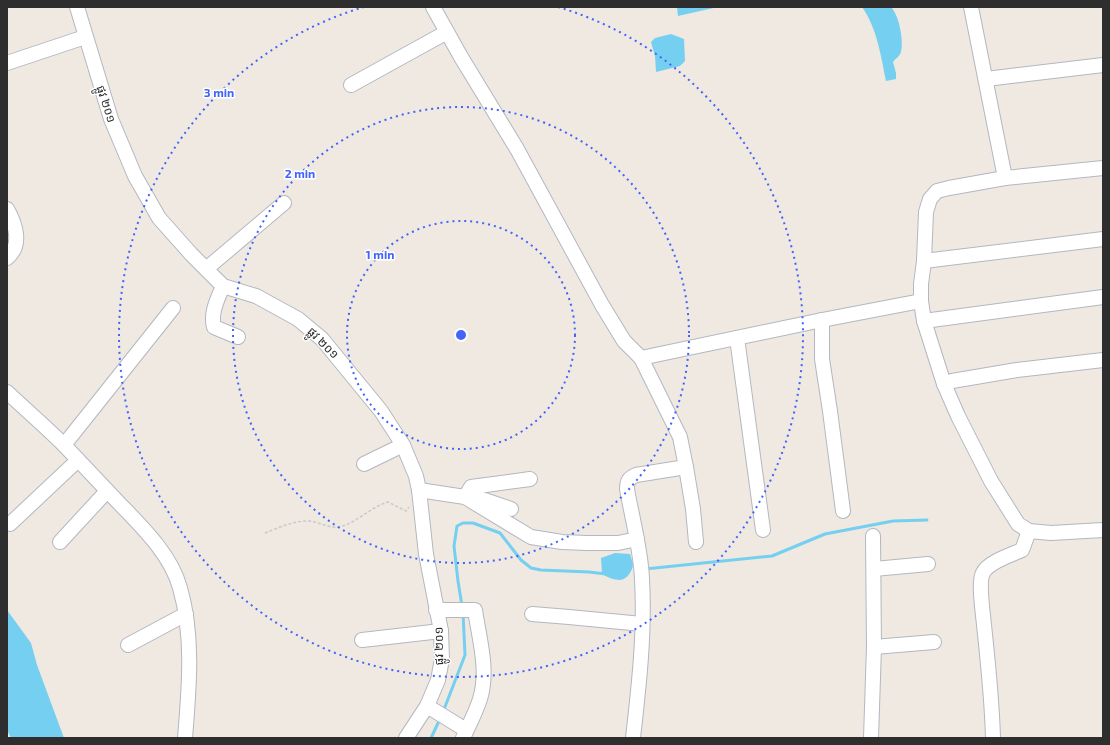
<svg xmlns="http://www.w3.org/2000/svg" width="1110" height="745" font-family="'Exo 2','Noto Sans Khmer',sans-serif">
<rect width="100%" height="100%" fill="#efe9e1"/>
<g fill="#75cff0">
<path d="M677 7H718L678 16Z"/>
<path d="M862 7H891C899 15 904 41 901 52 900 56 895 59 893 62L896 73V79L886 81C881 56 877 28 862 7Z"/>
<path d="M671 34 684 39 685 61 680 66 656 72 655 56 651 42 655 38Z"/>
<path d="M615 553 630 554C631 557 632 561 633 564 633 570 627 580 620 580 614 580 607 577 602 574L601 558Z"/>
<path d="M7 610 31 643 37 665 64 738H11L7 730Z"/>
</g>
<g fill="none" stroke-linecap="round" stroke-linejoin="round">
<g stroke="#75cff0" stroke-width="3">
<path d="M645 569 772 556 825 534 893 521 927 520"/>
<path d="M462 606 458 581 454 546 457 526 463 523H473L500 533 521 560 531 568 541 570 589 572 606 574"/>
<path d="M443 712 465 655 463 613"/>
<path d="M431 738 440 719"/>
</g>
<defs>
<g id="minor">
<path d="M77 7 111 119 135 176 159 218 191 254 223 286 256 296 298 319 322 339 381 411 403 445 416 476 419 490 426 554 441 631 442 659 438 680 427 706 406 738"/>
<path d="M433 7 461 57 517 149 602 305 624 341 641 358 822 320 921 301"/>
<path d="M971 7 1005 178 949 188 937 191 930 199 926 212 924 261 921 284V301L924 321 944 384 958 416 991 481 1018 524 1029 531 1051 533 1103 530"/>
<path d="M7 63 85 37"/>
<path d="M986 79 1103 65"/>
<path d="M351 85 447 32"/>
<path d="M1005 178 1103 168"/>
<path d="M7 209C15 223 23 245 7 258"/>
<path d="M924 261 1103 239"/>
<path d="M206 269 284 203"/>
<path d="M223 286C218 298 210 313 214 327L238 337"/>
<path d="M822 320V359L830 411 843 511"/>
<path d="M924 321 1103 297"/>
<path d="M737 338 763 530"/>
<path d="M944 384 952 381 1017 370 1103 360"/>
<path d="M7 392C26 410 46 427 65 446 82 464 99 482 117 501 140 525 171 554 180 588 194 636 189 689 185 738"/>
<path d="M64 445 173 308"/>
<path d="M364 464 403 445"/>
<path d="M686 467 693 509 696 542"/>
<path d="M419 490 465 497 531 537 562 542 587 543H618L637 539"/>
<path d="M465 497 471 487 530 479"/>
<path d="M476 497 511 509"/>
<path d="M10 524 78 460"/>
<path d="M60 542 107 491"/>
<path d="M874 569 928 564"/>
<path d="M436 610H475C479 638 489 670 480 699 476 712 469 725 463 738"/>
<path d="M532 614 569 617 642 624"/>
<path d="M362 640 441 631"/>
<path d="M128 645 186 614"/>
<path d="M874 647 934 642"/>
<path d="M427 706 466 730"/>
<path d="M633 738C639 685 645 632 642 579 641 550 632 518 627 489 627 481 629 478 636 475L686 467 680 437 641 358"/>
<path d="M871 738 874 647 873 536"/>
<path d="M993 738C992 700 988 662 984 625 983 613 978 582 983 573 988 562 1011 555 1022 550L1029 531"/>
</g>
</defs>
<use href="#minor" stroke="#b4b7c1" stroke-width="16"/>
<path stroke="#c9c9c9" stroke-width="1.5" stroke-dasharray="3 2" stroke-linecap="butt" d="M265 533C278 528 293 521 307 521 318 521 327 528 338 527 356 524 370 507 388 502L406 511 409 507"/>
<use href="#minor" stroke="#fff" stroke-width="14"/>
</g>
<g fill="none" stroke="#4264fb" stroke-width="2" stroke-dasharray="2 4">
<circle cx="461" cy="335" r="114"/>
<circle cx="461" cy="335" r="228"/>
<path d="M558 7A342 342 0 1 1 364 7"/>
</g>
<g text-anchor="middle" stroke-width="3" stroke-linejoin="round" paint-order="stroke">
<g font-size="12" fill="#2e2e2e" stroke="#fff">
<text transform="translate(106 104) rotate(72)" y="4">ផ្លូវ ២០១</text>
<text transform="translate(323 343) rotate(45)" y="4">ផ្លូវ ២០១</text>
<text transform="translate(439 646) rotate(-91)" y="4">ផ្លូវ ២០១</text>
</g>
</g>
<circle cx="461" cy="335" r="6" fill="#4264fb" stroke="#fff" stroke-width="2"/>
<g font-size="12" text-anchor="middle" font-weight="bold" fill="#4264fb" stroke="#fff" stroke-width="3" stroke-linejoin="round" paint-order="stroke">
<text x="219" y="97">3 min</text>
<text x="300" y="178">2 min</text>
<text x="380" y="259">1 min</text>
</g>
<rect width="1110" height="745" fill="none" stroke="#2e2e2e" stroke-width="16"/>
</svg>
